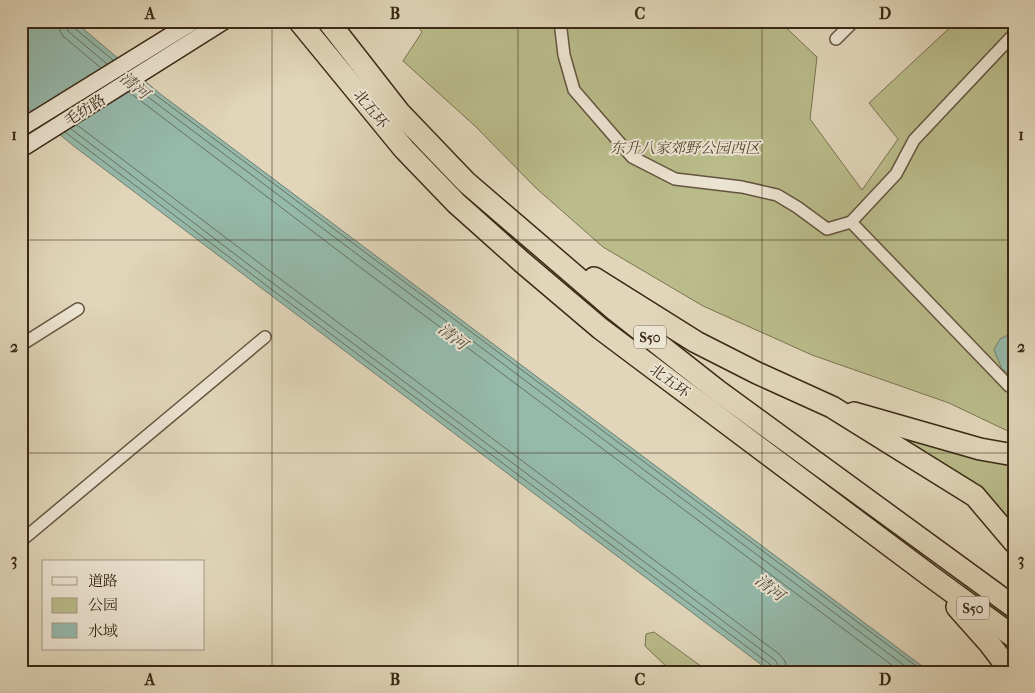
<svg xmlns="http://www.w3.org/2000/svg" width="1035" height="693" font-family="'IM FELL French Canon','Noto Serif SC',serif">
<rect width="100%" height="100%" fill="#e1d6ba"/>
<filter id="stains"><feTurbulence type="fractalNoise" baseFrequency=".004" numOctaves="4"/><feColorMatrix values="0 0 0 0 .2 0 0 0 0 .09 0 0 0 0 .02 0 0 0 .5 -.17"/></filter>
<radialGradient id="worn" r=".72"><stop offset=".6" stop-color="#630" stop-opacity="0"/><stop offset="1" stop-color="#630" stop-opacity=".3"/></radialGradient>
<g fill="#babc8b" stroke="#7a7250">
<path d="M414 21H779L817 57 810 119 862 190 898 139 869 103 957 21H1014V434L949 403 812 355 703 306 603 247 536 188 475 126 403 61 422 32Z"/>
<path d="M904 439 1014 461V528L960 474Z"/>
<path d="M654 632 709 672H672L645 646 646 634Z"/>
</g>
<g fill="#95b9ab" stroke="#717f6f">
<path d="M21 21H74L159 93 930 672H771L268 293 75 147 21 103Z"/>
<path d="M1014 332V377L1002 369 994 350 1000 339Z"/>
</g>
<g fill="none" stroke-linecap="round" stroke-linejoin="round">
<g stroke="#687160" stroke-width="1">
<path d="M58 21 59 29 63 36 101 68"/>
<path d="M65 21 66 27 69 32 107 64"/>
<path d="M72 21 73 27 113 60"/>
<path d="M141 84 924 672"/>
<path d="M136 88 913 672"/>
<path d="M129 92 361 268 901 672"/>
<path d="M77 125 279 278 779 654 785 661 787 672"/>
<path d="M71 129 274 284 775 660 779 666 780 672"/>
<path d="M65 132 271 289 771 665 774 672"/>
</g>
<defs>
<g id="minor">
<path d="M560 21 564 55 574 90 632 157 675 179 742 187 777 195 797 207 827 229 851 222 896 174 914 140 1014 34"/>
<path d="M836 39 854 21"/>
<path d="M851 222 1009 386 1014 388"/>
<path d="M21 345 78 309"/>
<path d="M21 541 265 337"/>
</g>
<g id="secondary">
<path d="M21 128 194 21"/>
<path d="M21 149 224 21"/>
</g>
<g id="motorway">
<path d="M299 21 404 149 456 203 522 262 601 329 933 578 1014 637"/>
<path d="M328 21 399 112 466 182 615 310 718 391 1014 607"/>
<path d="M594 278 696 342 757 373 832 407 975 496 1014 542"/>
<path d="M854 413 980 449 1014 455"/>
<path d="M957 607 989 643 1011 672"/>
</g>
</defs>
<use href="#minor" stroke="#64543e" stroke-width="14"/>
<use href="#secondary" stroke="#3a2915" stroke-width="19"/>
<use href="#motorway" stroke="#3a2915" stroke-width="24"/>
<use href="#minor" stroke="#ece4d2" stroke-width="11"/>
<use href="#secondary" stroke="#ece4d2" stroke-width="16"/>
<use href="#motorway" stroke="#e1d6ba" stroke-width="21"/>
</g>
<path fill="none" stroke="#3a2915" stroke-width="1" stroke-opacity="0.55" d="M272 21V672M518 21V672M762 21V672M21 240H1014M21 453H1014"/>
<g text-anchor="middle" stroke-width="4" stroke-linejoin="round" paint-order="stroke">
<g fill="#ece4d2" stroke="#6f614e" stroke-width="1">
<rect x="634" y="325.5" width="32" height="23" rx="4"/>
<rect x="957" y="596.5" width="32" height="23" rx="4"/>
</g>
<g font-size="14" font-weight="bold" fill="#3a2915">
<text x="650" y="342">S50</text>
<text x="973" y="613">S50</text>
</g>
<g font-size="15" fill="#3a2915" stroke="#ece4d2">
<text transform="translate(371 109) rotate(51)" y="5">北五环</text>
<text transform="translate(85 110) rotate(-32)" y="5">毛纺路</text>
<text transform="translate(670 381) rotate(37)" y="5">北五环</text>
</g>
<g font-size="15" font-style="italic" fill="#54462d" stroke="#ece4d2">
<text x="685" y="153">东升八家郊野公园西区</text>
</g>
<g font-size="16" font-style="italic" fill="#514d3a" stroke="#ece4d2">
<text transform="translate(135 85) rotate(39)" y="6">清河</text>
<text transform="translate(453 336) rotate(38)" y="6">清河</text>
<text transform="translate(770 587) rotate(38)" y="6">清河</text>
</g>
</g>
<rect width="1035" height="693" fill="none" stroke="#e1d6ba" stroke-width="55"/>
<rect x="42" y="560" width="162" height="90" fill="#ece4d2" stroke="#a59986"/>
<rect x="52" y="577" width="25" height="8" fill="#ece4d2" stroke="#a59986"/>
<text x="88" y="586" font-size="15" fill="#3a2915">道路</text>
<rect x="52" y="598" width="25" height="15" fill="#babc8b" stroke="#a59986"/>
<text x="88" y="610" font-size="15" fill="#3a2915">公园</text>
<rect x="52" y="623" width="25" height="15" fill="#95b9ab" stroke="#a59986"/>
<text x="88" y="636" font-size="15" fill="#3a2915">水域</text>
<rect x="28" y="28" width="980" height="638" fill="none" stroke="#3a2915" stroke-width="2"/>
<g font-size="16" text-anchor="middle" font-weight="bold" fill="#3a2915">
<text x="150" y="19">A</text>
<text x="395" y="19">B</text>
<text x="640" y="19">C</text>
<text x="885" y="19">D</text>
<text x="14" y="140">1</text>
<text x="1021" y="140">1</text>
<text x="14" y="352">2</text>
<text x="1021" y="352">2</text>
<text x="14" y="565">3</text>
<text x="1021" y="565">3</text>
<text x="150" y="685">A</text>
<text x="395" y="685">B</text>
<text x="640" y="685">C</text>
<text x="885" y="685">D</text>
</g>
<rect width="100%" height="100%" filter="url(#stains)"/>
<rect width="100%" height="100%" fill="url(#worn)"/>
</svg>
